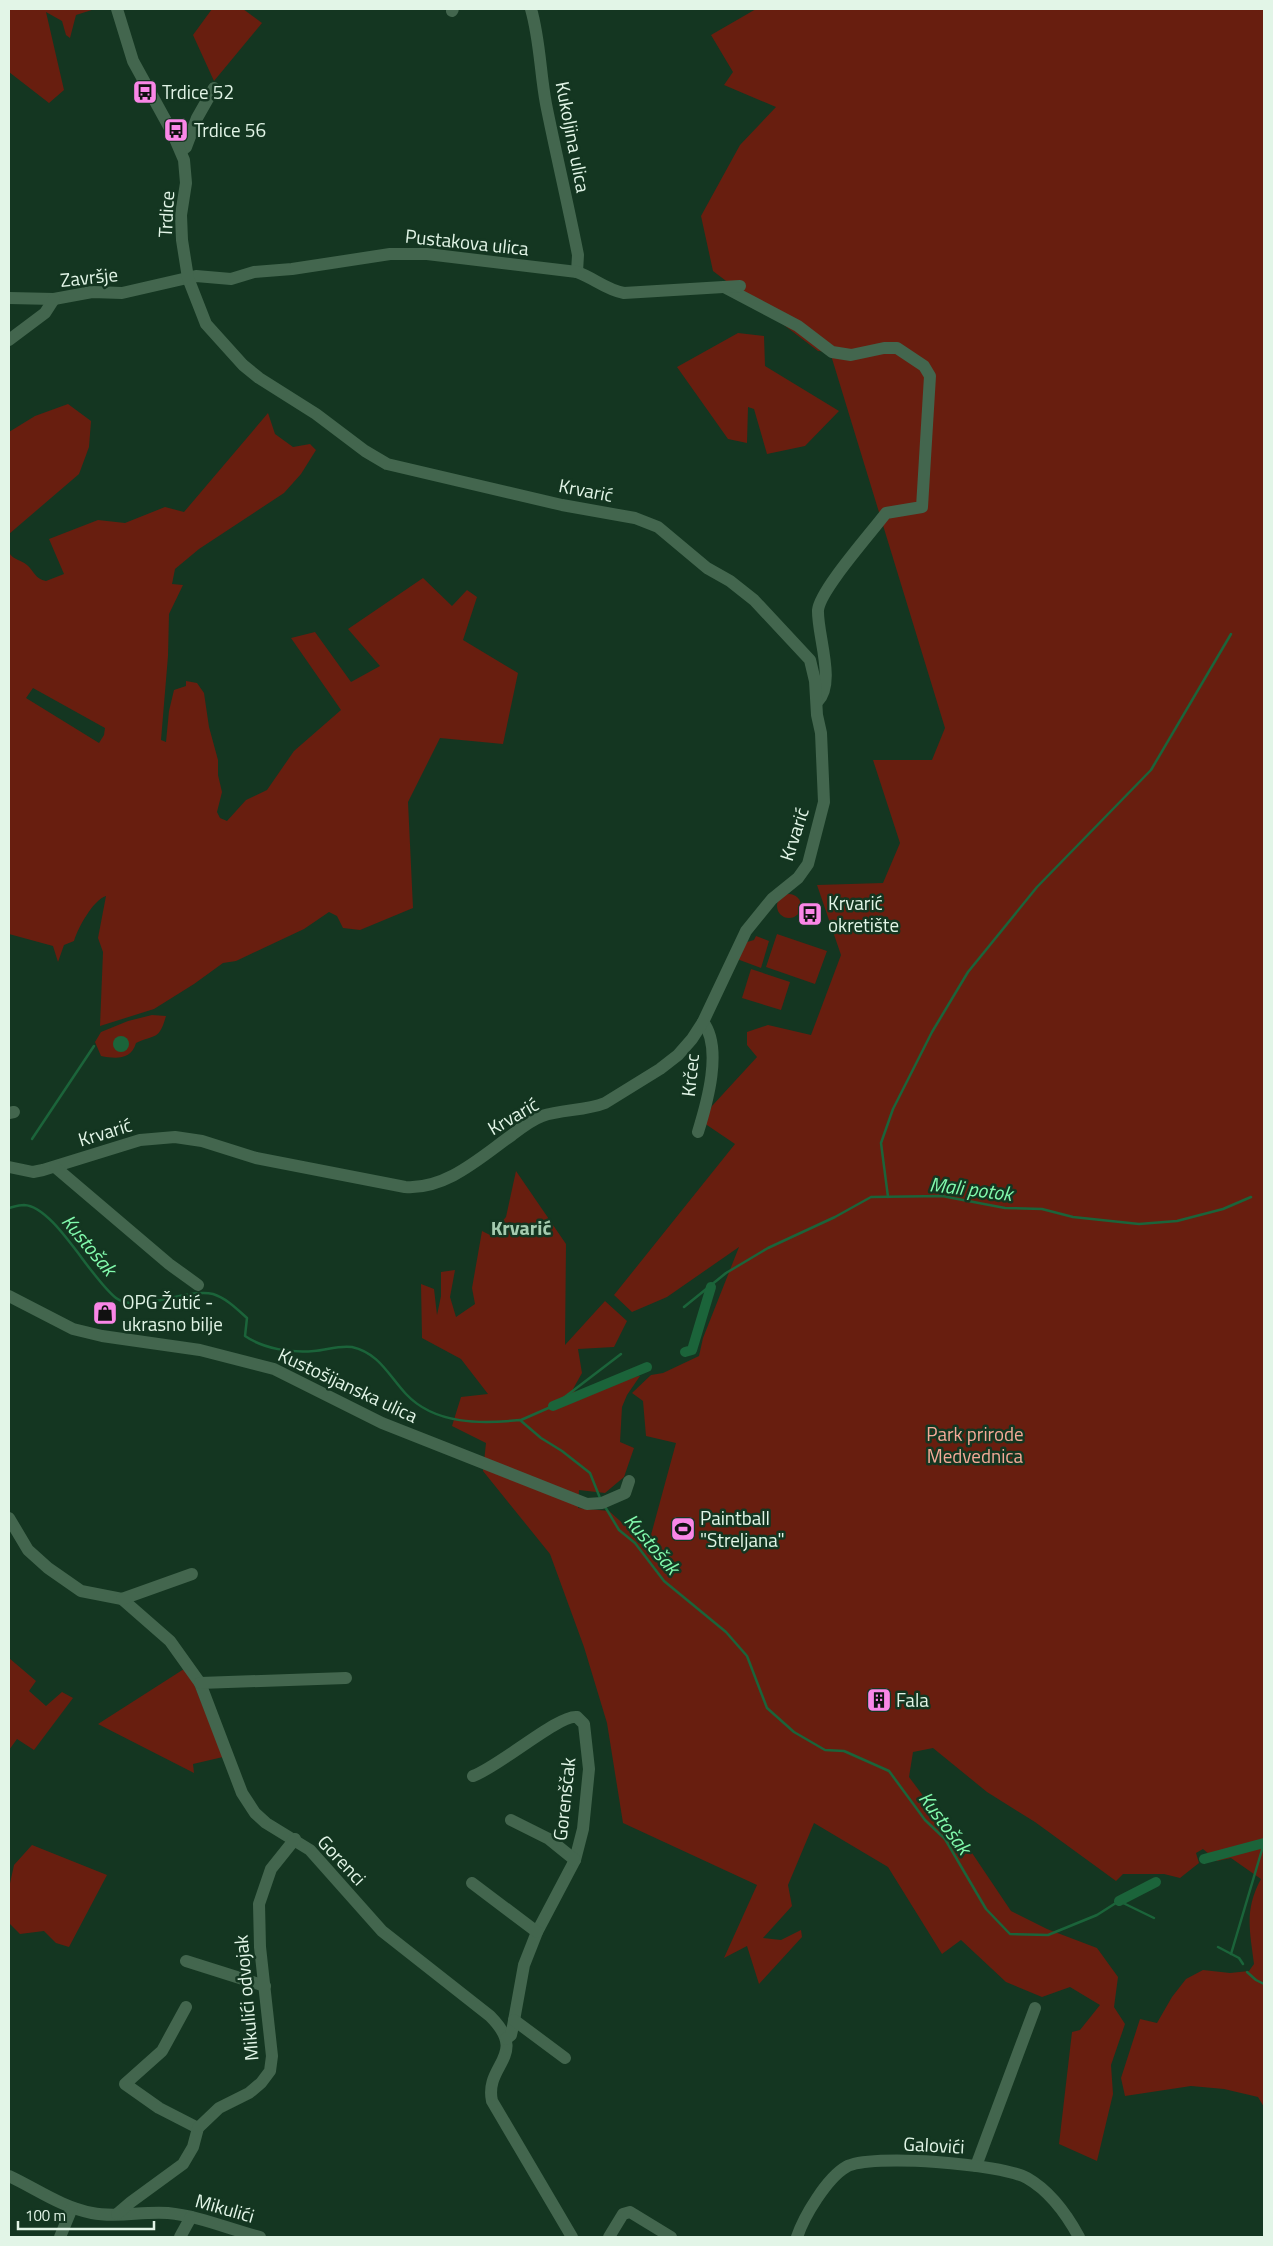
<svg xmlns="http://www.w3.org/2000/svg" width="1273" height="2246" font-family="'Titillium Web',sans-serif">
<rect width="100%" height="100%" fill="#143621"/>
<g fill="#681e0f" fill-rule="evenodd">
<path d="M9 9H95L76 15 70 38 66 35 62 21 46 12 64 90 49 103 9 72Z"/>
<path d="M212 9H243L262 23 214 81 193 35Z"/>
<path d="M756 9H1264V2107L1258 2097 1224 2089 1191 2086 1125 2096 1121 2078 1140 2019 1157 2023 1172 1997 1186 1979 1203 1970 1230 1973 1249 1971 1254 1964C1250 1931 1244 1910 1261 1879L1231 1858 1217 1861 1203 1849 1196 1853 1199 1863 1180 1878 1164 1874H1123L1116 1881 1035 1822 987 1792 933 1748 913 1752 909 1777 939 1817 972 1853 1011 1911 1047 1929 1097 1948 1118 1977 1114 2007 1125 2024 1111 2065 1113 2094 1097 2161 1059 2144 1072 2032 1080 2030 1100 2005 1070 1987 1042 1997 1006 1982 961 1940 942 1954 888 1867 814 1823 788 1885 792 1906 763 1938 781 1940 801 1930 802 1937 759 1984 747 1946 724 1958 757 1885 623 1823 607 1723 584 1647 550 1554 483 1471 486 1443 452 1426 461 1397 488 1394 461 1359 422 1338 421 1284 434 1289 437 1315 441 1296V1272L455 1270 450 1297 456 1317 475 1304 472 1288 482 1231 490 1235 506 1217 516 1171 566 1244 565 1345 605 1301 627 1321 614 1347 578 1349 582 1373 573 1389 581 1399 632 1377 640 1376 627 1395 622 1407 620 1442 634 1448 624 1477 605 1493 579 1490 578 1508 609 1511 648 1546 676 1443 646 1436 643 1401 632 1393 651 1375 663 1373 699 1356 703 1338 739 1247 667 1297 632 1312 614 1295 735 1144 704 1123 712 1106 757 1057 747 1045V1032L768 1025 811 1035 841 955 817 885 883 883 900 843 873 760H932L945 728 830 352 818 351 713 271 701 216 740 145 776 107 724 85 733 72 711 35Z"/>
<path d="M738 333 764 336 765 366 839 411 805 446 767 454 754 409 748 407 747 443 728 439 677 367Z"/>
<path d="M68 404 91 421 89 447 79 474 9 534V432L35 416Z"/>
<path d="M268 413 275 434 293 447 310 444 316 450 301 474 284 493 199 549 175 569 172 584 183 585 169 614 168 656 161 740 166 742 169 711 174 690 186 686V681L197 683 204 693 209 727 218 760V775L222 792 217 812 220 818 227 821 246 800 267 790 294 751 341 710 291 638 315 632 351 682 380 666 348 629 423 578 452 606 467 590 477 597 463 640 518 673 503 744 440 738 408 802 413 908 360 930 343 928 337 916 329 912 304 929 236 961 223 963 194 984 154 1009 100 1026 103 952 98 938 106 896C93 900 78 928 74 941L64 945 58 962 53 946 9 934V553C14 560 21 560 27 565 34 571 35 579 46 581L64 574 49 539 98 520 125 523 165 507 184 512ZM33 688 105 728 104 735 99 743 26 698Z"/>
<circle cx="789" cy="906" r="12"/>
<path d="M777 934 827 951 815 984 766 967Z"/>
<path d="M756 936 769 941 761 968 737 959 747 942 754 940Z"/>
<path d="M751 969 790 982 781 1010 742 998Z"/>
<path d="M152 1015 166 1016C159 1041 155 1034 136 1043 131 1060 116 1059 101 1056L95 1042 101 1032 128 1021Z"/>
<path d="M9 1658 36 1681 29 1691 46 1706 62 1692 73 1698 34 1750 17 1739 9 1750Z"/>
<path d="M184 1669H188L223 1757 193 1764 194 1773 98 1724Z"/>
<path d="M32 1845 107 1875 69 1947 56 1943 44 1931 20 1934 9 1923V1888L14 1865Z"/>
</g>
<circle fill="#1b643a" cx="121" cy="1044" r="8"/>
<g fill="none" stroke-linecap="round" stroke-linejoin="round">
<g stroke="#1b643a" stroke-width="2.5">
<path d="M32 1139 94 1046"/>
<path d="M888 1197 881 1143 893 1109 932 1032 968 972 1037 887 1151 770 1231 634"/>
<path d="M9 1208C13 1207 19 1205 24 1205 54 1206 90 1278 116 1298 137 1314 186 1288 213 1294 226 1298 237 1309 247 1318L245 1336C264 1349 291 1353 314 1351 326 1350 340 1345 352 1347 379 1353 389 1376 406 1394 435 1425 482 1424 520 1420L541 1438 562 1451 590 1473 600 1498"/>
<path d="M684 1307 726 1273 768 1248 835 1217 871 1197 942 1196 1005 1208 1042 1209 1073 1217 1139 1224 1177 1221 1223 1209 1251 1197"/>
<path d="M521 1420 553 1406 621 1354"/>
<path d="M604 1505 619 1530 635 1543 664 1581 726 1632 747 1656 767 1708 794 1732 825 1750 844 1751 889 1771 925 1820 945 1839 986 1909 1010 1934 1048 1935 1097 1915 1119 1901 1154 1918"/>
<path d="M1218 1947 1239 1958 1243 1964"/>
<path d="M1231 1954 1264 1843"/>
<path d="M1247 1972 1256 1980 1264 1984"/>
</g>
<g stroke="#1b643a" stroke-width="10">
<path d="M685 1352 692 1350 711 1287"/>
<path d="M553 1406 647 1367"/>
<path d="M1204 1859 1264 1843"/>
<path d="M1119 1901 1156 1882"/>
</g>
<g stroke="#43664e" stroke-width="12">
<path d="M531 9C540 40 540 72 546 104 556 154 568 204 578 255L577 272"/>
<path d="M452 11 453 9"/>
<path d="M181 151 186 147 197 118 214 88"/>
<path d="M726 288 798 326 832 352 851 355 884 348H897L924 366 930 376 922 507 886 513C871 533 820 590 818 610 817 634 836 683 818 701"/>
<path d="M9 298 54 299 92 292 122 293 196 276 231 279 254 272 292 269 390 254H427L577 272C594 278 606 290 624 293L740 286"/>
<path d="M9 340 45 313 54 299"/>
<path d="M9 1113 14 1112"/>
<path d="M698 1132C707 1103 723 1048 703 1022"/>
<path d="M9 1167 33 1172 43 1170 140 1140 175 1137 202 1141 256 1158 405 1187C446 1190 481 1157 512 1135 521 1128 531 1120 542 1116 562 1109 585 1111 605 1103L660 1069 678 1055 692 1039 703 1022 746 931 772 899 798 878 808 864 824 802 821 733 817 715 815 681 810 660 754 600 730 581 707 568 658 527 635 518 562 505 387 464 365 451 316 414 259 378 243 365 206 324 188 278 182 240 181 215 186 183 184 160 172 132 133 61 117 9"/>
<path d="M55 1167 169 1264 198 1285"/>
<path d="M9 1296 73 1329 102 1336 200 1350 274 1369 382 1423 587 1504 602 1503 625 1493 629 1481"/>
<path d="M9 1518 28 1550 48 1568 81 1591 122 1599 170 1641 200 1683 242 1793 255 1813 266 1823 310 1850 382 1931 490 2016C530 2056 484 2064 492 2101L572 2237"/>
<path d="M122 1599 192 1574"/>
<path d="M200 1683 346 1678"/>
<path d="M473 1776C499 1767 559 1714 577 1717L584 1724 589 1769 583 1829 575 1860 537 1932 524 1965 513 2026 511 2035 506 2039"/>
<path d="M511 1820 549 1839 575 1860"/>
<path d="M472 1883 537 1932"/>
<path d="M186 1961 265 1986"/>
<path d="M186 2007 162 2051 125 2084 159 2108 198 2128"/>
<path d="M514 2020 565 2058"/>
<path d="M976 2166 1035 2008"/>
<path d="M9 2176C37 2189 61 2207 92 2213 117 2218 142 2211 168 2213 199 2216 229 2229 260 2237"/>
<path d="M117 2214 131 2202 183 2164 193 2147 198 2128 219 2108 249 2093 261 2083 270 2071 272 2056 260 1947 259 1904 271 1869 295 1839"/>
<path d="M60 2237 72 2208"/>
<path d="M180 2237 191 2217"/>
<path d="M609 2237 623 2214 630 2212 671 2237"/>
<path d="M797 2237C804 2216 827 2178 846 2167 870 2153 1002 2164 1027 2178 1050 2191 1067 2215 1079 2237"/>
</g>
</g>
<defs>
<symbol id="bus-square" viewBox="-11 -11 22 22"><rect x="-9" y="-9" width="18" height="18" rx="4" fill="#fa87e7" stroke="#143621"/><path d="M-5-6H5V4H4V6H2V4H-2V6H-4V4H-5ZM-3.5-4V0h7V-4ZM-3.5 1.2v1.5H-2V1.2ZM2 1.2v1.5H3.5V1.2Z" fill="#111"/></symbol>
<symbol id="shop-square" viewBox="-11 -11 22 22"><rect x="-9" y="-9" width="18" height="18" rx="4" fill="#fa87e7" stroke="#143621"/><path d="M-5-2.5h2.3a2.7 3.5 0 0 1 5.4 0H5L5.5 6h-11ZM-1.5-2.5h3a1.5 2.3 0 0 0-3 0Z" fill="#111"/></symbol>
<symbol id="stadium-square" viewBox="-11 -11 22 22"><rect x="-9" y="-9" width="18" height="18" rx="4" fill="#fa87e7" stroke="#143621"/><path d="M0-5a6.5 5 0 1 0 0 10a6.5 5 0 1 0 0-10ZM-3.5-1.8h7v3.6h-7Z" fill="#111"/></symbol>
<symbol id="building-square" viewBox="-11 -11 22 22"><rect x="-9" y="-9" width="18" height="18" rx="4" fill="#fa87e7" stroke="#143621"/><path d="M-4-6H4V6H1V3H-1V6H-4ZM-2.5-4.3h1.7v1.8h-1.7ZM.8-4.3h1.7v1.8H.8ZM-2.5-1h1.7V.8h-1.7ZM.8-1h1.7V.8H.8Z" fill="#111"/></symbol>
</defs>
<g fill-rule="evenodd">
<use href="#bus-square" x="131" y="78" width="28" height="28"/>
<use href="#bus-square" x="162" y="116" width="28" height="28"/>
<use href="#bus-square" x="796" y="900" width="28" height="28"/>
<use href="#shop-square" x="91" y="1299" width="28" height="28"/>
<use href="#stadium-square" x="669" y="1515" width="28" height="28"/>
<use href="#building-square" x="865" y="1686" width="28" height="28"/>
</g>
<g text-anchor="middle" stroke-width="5" stroke-linejoin="round" paint-order="stroke">
<g font-size="19" fill="#e2f5e7" stroke="#143621" text-anchor="start">
<text x="162" y="99">Trdice 52</text>
<text x="194" y="137">Trdice 56</text>
<text x="828" y="910">Krvarić<tspan x="828" dy="22">okretište</tspan></text>
<text x="122" y="1309">OPG Žutić -<tspan x="122" dy="22">ukrasno bilje</tspan></text>
<text x="700" y="1525">Paintball<tspan x="700" dy="22">"Streljana"</tspan></text>
<text x="896" y="1707">Fala</text>
</g>
<g font-size="19" fill="#e2f5e7" stroke="#143621">
<text transform="translate(573 137) rotate(79)" y="7">Kukoljina ulica</text>
<text transform="translate(166 214) rotate(-87)" y="7">Trdice</text>
<text transform="translate(467 242) rotate(6)" y="7">Pustakova ulica</text>
<text transform="translate(89 277) rotate(-6)" y="7">Završje</text>
<text transform="translate(586 490) rotate(11)" y="7">Krvarić</text>
<text transform="translate(794 834) rotate(-72)" y="7">Krvarić</text>
<text transform="translate(690 1075) rotate(-84)" y="7">Krčec</text>
<text transform="translate(513 1116) rotate(-30)" y="7">Krvarić</text>
<text transform="translate(105 1132) rotate(-17)" y="7">Krvarić</text>
<text transform="translate(348 1385) rotate(25)" y="7">Kustošijanska ulica</text>
<text transform="translate(564 1799) rotate(-84)" y="7">Gorenščak</text>
<text transform="translate(342 1860) rotate(47)" y="7">Gorenci</text>
<text transform="translate(246 1998) rotate(-95)" y="7">Mikulići odvojak</text>
<text transform="translate(934 2145) rotate(3)" y="7">Galovići</text>
<text transform="translate(225 2208) rotate(16)" y="7">Mikulići</text>
</g>
<g font-size="19" fill="#f4aa98" stroke="#143621">
<text x="975" y="1441">Park prirode<tspan x="975" dy="22">Medvednica</tspan></text>
</g>
<g font-size="20" font-style="italic" fill="#82faad" stroke="#143621">
<text transform="translate(971 1189) rotate(7)" y="7">Mali potok</text>
<text transform="translate(89 1245) rotate(50)" y="7">Kustošak</text>
<text transform="translate(652 1544) rotate(49)" y="7">Kustošak</text>
<text transform="translate(945 1823) rotate(53)" y="7">Kustošak</text>
</g>
<g font-size="20" font-weight="bold" fill="#a5cbaf" stroke="#143621">
<text x="521" y="1235">Krvarić</text>
</g>
</g>
<rect width="1273" height="2246" fill="none" stroke="#e2f5e7" stroke-width="20"/>
<path d="M18 2221v8h136v-8" fill="none" stroke="#e2f5e7" stroke-width="2.5"/>
<text x="25" y="2221" font-size="15" fill="#e2f5e7" stroke="#143621" stroke-width="4" paint-order="stroke">100 m</text>
</svg>
